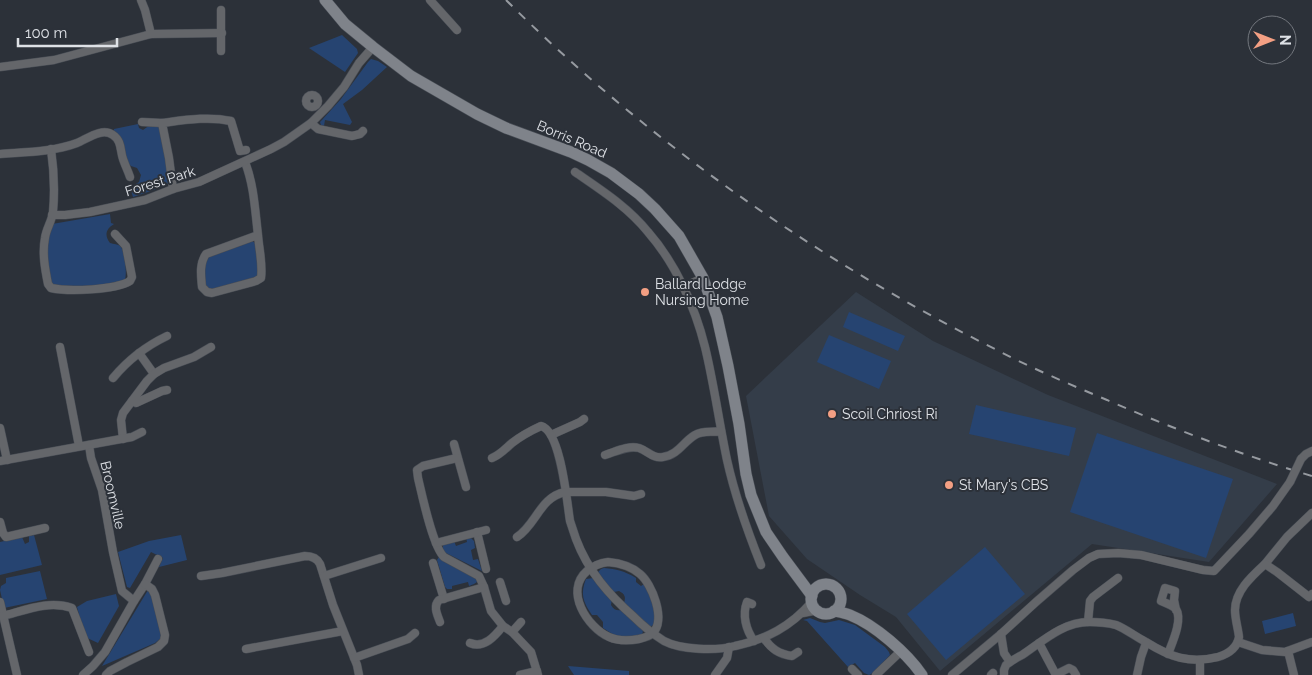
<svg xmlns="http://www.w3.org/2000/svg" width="1312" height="675" font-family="Raleway,sans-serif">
<rect width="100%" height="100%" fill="#2c3139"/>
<path fill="#343d49" d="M856 292 933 341 1048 395 1277 484 1209 562 1092 544 940 671 896 617 860 595 807 559 769 516 746 396Z"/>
<g fill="#264471">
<path d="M342 35 357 49 358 53 345 72 309 48Z"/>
<path d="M371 59 378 61 387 67 362 90 343 104 352 122 350 125 325 120 324 126 321 125 320 122 322 120 341 99 368 62Z"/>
<path d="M138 124 139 128 143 130 150 125 159 126 163 141 169 178 168 183 166 185 148 192 133 197 130 187 139 182 141 175 137 168 131 166 126 161 123 142 121 138 114 131V129Z"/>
<path d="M110 214 111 223 114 224C106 229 104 235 110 243 113 244 119 244 121 247 125 252 127 274 125 279 116 285 70 289 58 287 55 287 54 285 51 284L47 256V240L52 224Z"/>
<path d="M252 241 257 244C258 255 263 271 254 279L214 290 207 288C203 278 203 265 209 257Z"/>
<path d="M849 312 905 336 898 351 843 327Z"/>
<path d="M829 335 891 361 879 389 817 362Z"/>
<path d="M976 405 1076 428 1069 456 969 434Z"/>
<path d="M1097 433 1233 479 1206 558 1070 512Z"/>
<path d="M34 535 42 565 0 575V542L22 537 25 544 29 542V536Z"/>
<path d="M181 535 187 560 159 567 163 558 151 552 130 588 127 587 118 552 149 541Z"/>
<path d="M466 537 471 538 474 541 475 548 471 550 473 560 478 559 482 571 444 552 443 549V544L454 541 456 546 467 542Z"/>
<path d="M985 547 1025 594 946 660 907 614Z"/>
<path d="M439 557 446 562 477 578V582L474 584 469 586 468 582 452 586V589H447L445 587 437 560Z"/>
<path d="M604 568C616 569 625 571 636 578V582L641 586 644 584 646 586 652 600 656 623 650 627 624 603C626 597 625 594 619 591L614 592 601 578 598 572 601 569Z"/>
<path d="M40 571 47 599 4 608 0 590 1 586 6 583V578Z"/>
<path d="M593 578 612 599 611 605C614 610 617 611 622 610L643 630 642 637H617L603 628V622L597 615H592C583 602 580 594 586 579Z"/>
<path d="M148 590 153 596 161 634 160 639 155 643 102 666Z"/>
<path d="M116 594 119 606 98 643 85 637 77 607 87 601Z"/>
<path d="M1293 613 1296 626 1265 634 1262 621Z"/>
<path d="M810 618 820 622 825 623 839 620 855 625 885 647 889 652 890 655 873 673 869 675 864 673 855 663 848 667 807 621 803 620Z"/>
<path d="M568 666 629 671V675H574Z"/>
</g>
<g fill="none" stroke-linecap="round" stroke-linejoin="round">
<defs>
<g id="street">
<path d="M141 0 145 10 151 34"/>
<path d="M430 0 457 30"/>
<path d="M221 10V51"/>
<path d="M0 67 54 60 151 34 222 33"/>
<circle cx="312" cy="101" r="6"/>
<path d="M142 122 162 123"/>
<path d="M311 123 318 129 352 136 360 134 363 131"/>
<path d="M51 149C54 170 55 190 53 212 52 221 46 229 45 238 42 253 45 269 48 284L51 288C69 292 115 290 130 281L132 277 126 246 115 234"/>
<path d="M0 154C25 152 53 152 77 143 87 139 102 127 113 135 122 141 120 151 123 159 125 165 128 171 130 177"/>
<path d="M245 162C254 185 255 210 258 235 259 249 263 264 261 278L256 281 212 293 207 292 202 287C201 276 199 264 206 254L258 235"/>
<path d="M575 172C601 190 628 207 648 232 676 264 695 307 705 347 714 384 719 422 727 460 735 496 747 530 761 565"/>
<path d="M173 189 169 158 162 123C185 120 209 116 231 121L240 151 246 150"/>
<path d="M52 215H65L90 212 145 200 173 189 199 182 271 149 284 142 311 123 328 106 344 87 359 63 373 47"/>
<path d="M683 287 703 278"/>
<path d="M60 347 79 446"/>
<path d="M139 353 154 374"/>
<path d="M113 378C128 360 146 346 167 336"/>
<path d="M132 401 136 403 162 391 167 390"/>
<path d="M0 428 7 460"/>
<path d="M551 435 580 422 584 419"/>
<path d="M123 439 121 420 123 413 147 381 154 374 164 368 194 357 211 347"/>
<path d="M454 444 466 487"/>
<path d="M89 445 91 458 102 490 113 552 122 591 134 601"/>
<path d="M605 455C615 452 628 445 639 448 648 451 653 459 663 457 678 455 683 442 695 435 703 430 712 433 721 431"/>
<path d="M457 458 423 466 417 470 418 478C422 495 433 547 444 557L479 576 484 587 491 611 503 626 512 632 531 652 538 675"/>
<path d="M492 458C500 455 505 449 512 443 521 436 530 431 541 426 561 431 567 503 570 521 572 527 574 533 576 539 588 571 609 595 634 617 643 626 653 634 664 641 681 650 716 651 735 646 767 639 790 627 812 602"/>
<path d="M1301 459 1306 454 1312 451"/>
<path d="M0 461 132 437 142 432"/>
<path d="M0 522 3 533 6 537 45 528"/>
<path d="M477 532 486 569"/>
<path d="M517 537C536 525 540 497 565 492H606L634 496 641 494"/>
<path d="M436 543 486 530"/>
<path d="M608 562C619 563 631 566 640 574 652 584 666 619 653 633 650 636 643 638 639 639 629 641 618 641 609 637 587 627 564 591 587 571 594 566 599 563 608 562Z"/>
<path d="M433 563 444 599"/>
<path d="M1265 564 1287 537 1312 513"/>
<path d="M201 576 222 573 305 556C312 556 317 558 320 564L333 605 357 665 359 675"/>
<path d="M324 576 381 558"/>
<path d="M500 582 506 601"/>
<path d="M0 602 17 675"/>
<path d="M752 604 747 602C742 615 746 630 754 641"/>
<path d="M803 613 818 610"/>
<path d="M3 616C26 610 49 600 72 608L89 652"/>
<path d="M440 622C437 614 433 606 439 600L484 587"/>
<path d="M1088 622 1090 601 1093 597 1118 578"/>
<path d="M512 632 521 622"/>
<path d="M1001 634 1004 653 1010 662"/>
<path d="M764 638C771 649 779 654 792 656L798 652"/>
<path d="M1238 642 1262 650 1285 652 1312 642"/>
<path d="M470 643C484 649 495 636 503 626"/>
<path d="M1039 643 1056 675"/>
<path d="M246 649 343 631"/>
<path d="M1288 651 1294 675"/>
<path d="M1168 654C1172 643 1183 620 1176 609 1172 605 1166 603 1161 601L1165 588 1175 591 1174 600 1176 610"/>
<path d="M354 658 408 639 415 633"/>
<path d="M852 669 858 675"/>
<path d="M1057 674 1069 668 1073 670 1076 675"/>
<path d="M83 675 93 666 105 652 134 601 145 584 158 559"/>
<path d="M106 675 110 671 127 662 158 647 164 641 165 635 155 595 152 589 145 584"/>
<path d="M520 675 537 671"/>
<path d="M715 675 727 658 729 647"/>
<path d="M876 675 901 651"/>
<path d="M952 675 1001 634 1036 602 1073 570 1089 558 1098 554 1118 553 1141 555 1203 570 1214 571 1249 534 1273 506 1290 482"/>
<path d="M991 675 993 673"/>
<path d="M1004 675V670L1006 665C1011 661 1016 658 1022 655 1043 641 1063 622 1089 622 1098 622 1108 623 1116 625 1126 629 1136 637 1146 642 1170 657 1189 664 1218 657 1228 654 1237 648 1239 637 1238 628 1235 619 1235 610 1235 591 1252 576 1265 564L1277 572 1309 597 1312 594"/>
<path d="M1137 675 1141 657 1146 643"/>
<path d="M1200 675V660"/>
</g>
<g id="secondary">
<path d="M325 0 345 24 373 47 411 76 477 114 506 128 571 152 588 160 611 173 639 194 655 209 679 236 703 278 717 317 728 366 739 424 746 474 751 495 766 532 783 557 812 596"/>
<circle cx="826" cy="599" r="15"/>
<path d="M834 611C839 612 845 613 850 615 875 625 907 653 922 675"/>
</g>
</defs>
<use href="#street" stroke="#484d55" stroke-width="9"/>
<use href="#secondary" stroke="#484d55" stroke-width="12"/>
<use href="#street" stroke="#64666a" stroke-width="8"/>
<use href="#secondary" stroke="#7f838a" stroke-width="11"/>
<path stroke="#969aa0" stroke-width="2" stroke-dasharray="9 9" stroke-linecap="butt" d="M506 0C646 140 817 260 995 349 1031 368 1069 384 1107 400 1174 429 1242 455 1312 476"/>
<defs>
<path id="street-bridge" d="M1290 482 1301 459"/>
</defs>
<use href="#street-bridge" stroke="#484d55" stroke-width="9" stroke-linecap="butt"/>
<use href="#street-bridge" stroke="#64666a" stroke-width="8"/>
</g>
<g fill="#f39f83" stroke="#2c3139" stroke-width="2">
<circle cx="645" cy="292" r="5"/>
<circle cx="832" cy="414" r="5"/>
<circle cx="949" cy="485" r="5"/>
</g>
<g text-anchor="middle" stroke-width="4" stroke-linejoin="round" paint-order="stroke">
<g font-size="14" fill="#dee1e6" stroke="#2c3139">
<text transform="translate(572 139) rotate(23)" y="5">Borris Road</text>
<text transform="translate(160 181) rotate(-17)" y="5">Forest Park</text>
<text transform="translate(113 495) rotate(77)" y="5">Broomville</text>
</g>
<g font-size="14" fill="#dee1e6" stroke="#2c3139" text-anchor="start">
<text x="655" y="289">Ballard Lodge<tspan x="655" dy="16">Nursing Home</tspan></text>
<text x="842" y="419">Scoil Chriost Ri</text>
<text x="959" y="490">St Mary's CBS</text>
</g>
</g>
<g transform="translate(1272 40) rotate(90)"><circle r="24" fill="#2c3139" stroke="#73777e"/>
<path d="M0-4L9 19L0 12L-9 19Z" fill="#f39f83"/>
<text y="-8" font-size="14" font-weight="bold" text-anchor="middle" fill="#dee1e6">N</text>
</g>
<path d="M18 38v8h99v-8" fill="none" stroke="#dee1e6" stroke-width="2.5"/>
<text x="25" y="38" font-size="15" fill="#dee1e6" stroke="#2c3139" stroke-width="4" paint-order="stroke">100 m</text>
</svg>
